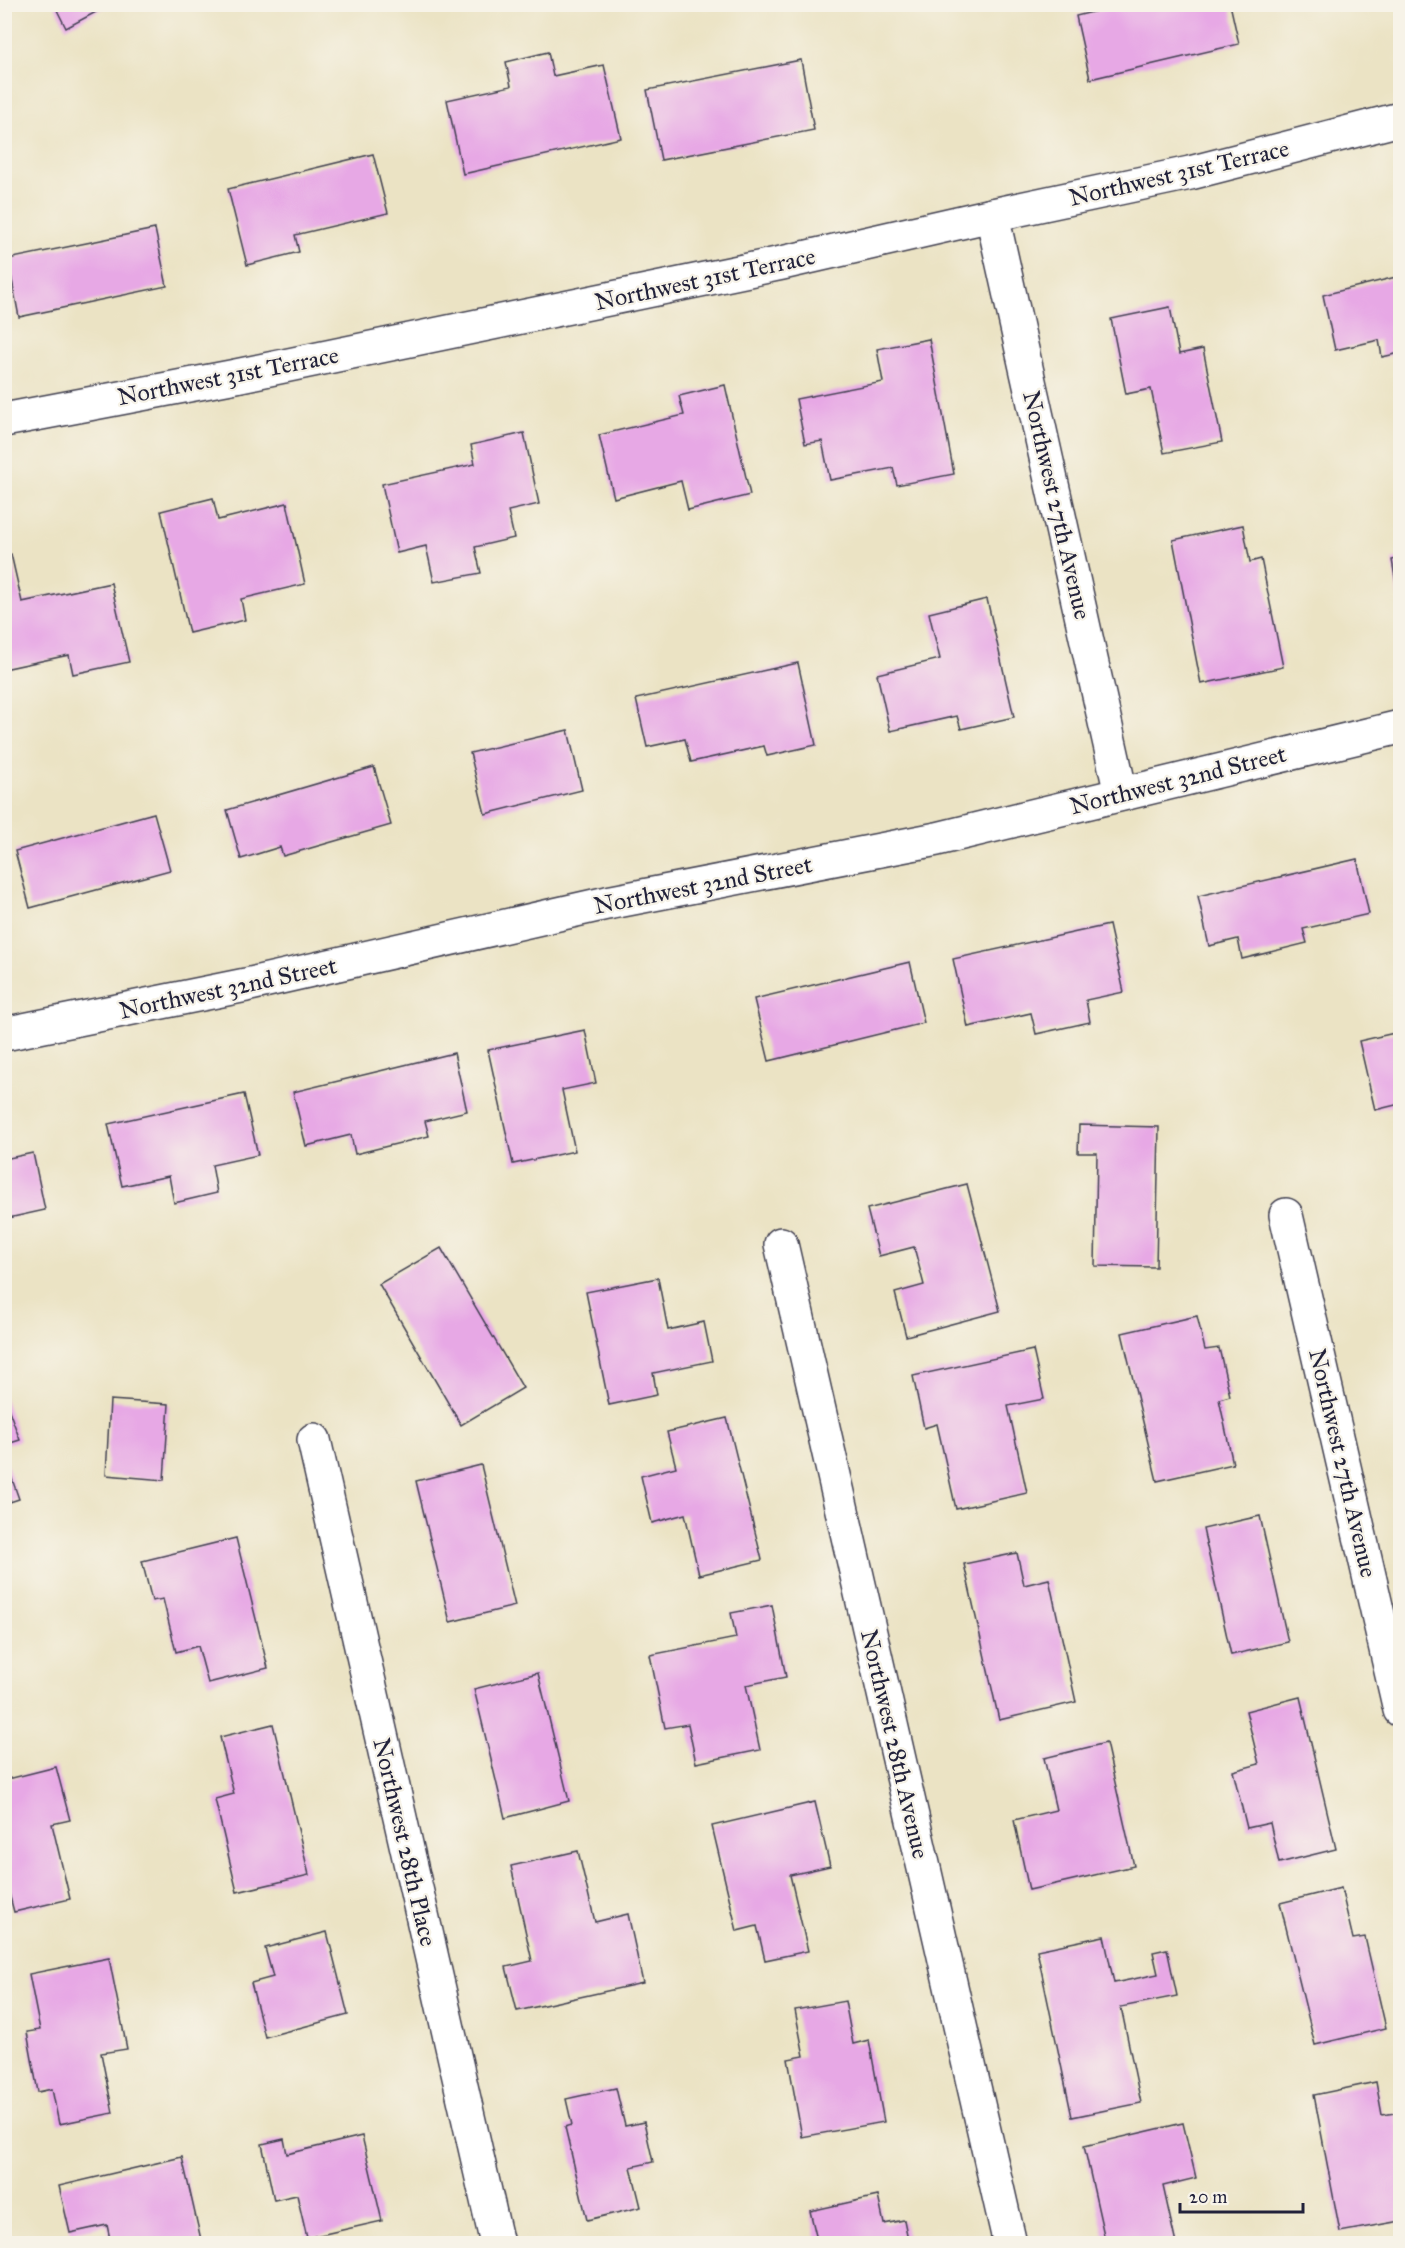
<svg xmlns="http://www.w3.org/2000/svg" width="1405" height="2248" font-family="'IM FELL Great Primer',serif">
<rect width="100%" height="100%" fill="#f7f3e8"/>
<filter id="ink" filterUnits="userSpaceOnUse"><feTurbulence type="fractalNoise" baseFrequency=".0167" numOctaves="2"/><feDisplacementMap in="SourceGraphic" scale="12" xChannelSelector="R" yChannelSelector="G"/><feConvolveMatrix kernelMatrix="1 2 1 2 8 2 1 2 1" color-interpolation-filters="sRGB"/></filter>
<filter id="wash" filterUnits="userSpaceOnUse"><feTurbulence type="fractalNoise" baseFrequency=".008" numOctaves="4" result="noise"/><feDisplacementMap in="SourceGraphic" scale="24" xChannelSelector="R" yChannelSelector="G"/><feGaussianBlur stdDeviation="1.35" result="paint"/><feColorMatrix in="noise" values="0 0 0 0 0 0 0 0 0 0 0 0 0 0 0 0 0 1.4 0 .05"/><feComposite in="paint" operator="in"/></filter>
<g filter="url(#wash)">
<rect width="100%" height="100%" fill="#ebe3c4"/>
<g id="blocks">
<g fill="#e7a8e5">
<path d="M54 4H111L66 28Z"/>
<path d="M1125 4H1230L1239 44 1090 79 1076 16Z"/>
<path d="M548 52 553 76 604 65 621 138 463 174 447 100 511 86 506 62Z"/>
<path d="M801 60 814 130 661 160 647 90Z"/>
<path d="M373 154 388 213 295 235 299 252 247 265 228 189Z"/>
<path d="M155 229 167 286 19 317 8 259Z"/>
<path d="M1400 276V353L1382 357 1379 340 1335 350 1323 295Z"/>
<path d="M1170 307 1179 354 1203 349 1222 442 1164 453 1151 389 1126 394 1111 319Z"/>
<path d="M929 339 954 474 897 485 893 468 830 480 822 441 805 444 796 399 883 382 877 349Z"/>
<path d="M725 385 750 495 688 510 681 481 614 498 599 435 684 415 679 396Z"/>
<path d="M524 433 539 504 508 511 514 538 475 547 481 573 434 582 426 546 397 553 382 484 475 464 471 445Z"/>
<path d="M213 498 218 520 287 503 305 584 241 599 245 620 189 633 161 511Z"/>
<path d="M1243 525 1250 562 1261 559 1283 667 1201 684 1173 540Z"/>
<path d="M11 554 22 602 111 583 129 662 73 674 69 655 4 669V555Z"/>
<path d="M1400 558V600H1399L1392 560Z"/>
<path d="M987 599 1014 717 961 729 957 716 890 731 877 674 940 659 929 613Z"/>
<path d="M798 663 816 745 767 756 764 746 691 762 685 739 647 747 636 699Z"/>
<path d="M568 730 582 790 485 814 470 753Z"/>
<path d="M374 767 391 825 283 856 280 847 241 859 227 810Z"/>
<path d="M154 813 170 870 30 908 15 851Z"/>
<path d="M1357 859 1369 914 1303 929 1307 943 1242 959 1238 939 1209 946 1198 896Z"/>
<path d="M1109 925 1124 992 1086 1000 1090 1022 1036 1034 1031 1013 968 1027 953 959Z"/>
<path d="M910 962 924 1023 769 1061 754 999Z"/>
<path d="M585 1030 596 1083 562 1090 575 1151 513 1164 488 1050Z"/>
<path d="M1399 1032 1400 1104 1375 1110 1359 1041Z"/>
<path d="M454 1053 467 1111 425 1121 429 1136 355 1154 351 1135 306 1146 293 1092Z"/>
<path d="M244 1094 258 1155 212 1165 217 1193 174 1203 169 1176 122 1186 108 1124Z"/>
<path d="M1079 1125 1159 1127 1156 1267 1095 1266 1097 1153H1078Z"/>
<path d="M33 1153 45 1210 4 1219V1159Z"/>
<path d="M967 1184 1000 1311 906 1336 895 1293 924 1285 914 1247 879 1256 867 1209Z"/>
<path d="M441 1248 523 1388 461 1425 379 1284Z"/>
<path d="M658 1278 668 1330 704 1322 712 1361 653 1373 657 1395 609 1405 586 1292Z"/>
<path d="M1197 1316 1205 1350 1219 1348 1230 1396 1219 1399 1233 1464 1157 1481 1122 1333Z"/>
<path d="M1033 1350 1044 1399 1008 1406 1027 1493 956 1509 937 1424 924 1428 913 1376Z"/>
<path d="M4 1397 20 1440 4 1445Z"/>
<path d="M110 1400 169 1404 164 1480 106 1475Z"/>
<path d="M727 1418 762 1560 699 1575 685 1514 652 1523 641 1476 676 1467 667 1432Z"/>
<path d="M4 1456 19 1499 4 1504Z"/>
<path d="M481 1465 515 1606 450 1622 416 1481Z"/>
<path d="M1260 1516 1288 1642 1231 1655 1203 1529Z"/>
<path d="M236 1538 268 1668 208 1683 198 1646 176 1652 163 1599 152 1601 142 1561Z"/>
<path d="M1017 1553 1024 1585 1049 1579 1076 1702 999 1720 964 1564Z"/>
<path d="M772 1605 786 1677 746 1685 760 1750 696 1763 688 1724 665 1728 650 1655 736 1638 731 1613Z"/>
<path d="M538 1673 569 1801 505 1818 474 1689Z"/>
<path d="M1300 1697 1336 1849 1279 1863 1270 1823 1247 1828 1233 1771 1259 1764 1246 1711Z"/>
<path d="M273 1724 309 1875 237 1892 215 1799 234 1794 220 1737Z"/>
<path d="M1106 1743 1134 1866 1029 1890 1014 1820 1056 1810 1044 1758Z"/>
<path d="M56 1767 70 1820 52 1824 70 1899 14 1912 9 1893 4 1894V1780Z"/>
<path d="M815 1802 830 1866 790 1875 808 1951 765 1960 757 1926 737 1931 712 1826Z"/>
<path d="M578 1851 595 1922 628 1914 643 1983 517 2011 506 1967 532 1961 511 1866Z"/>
<path d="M1341 1888 1353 1939 1365 1937 1386 2028 1315 2045 1280 1903Z"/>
<path d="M327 1932 348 2015 265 2037 251 1983 273 1977 265 1948Z"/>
<path d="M1104 1936 1114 1983 1158 1974 1153 1952 1167 1949 1177 1996 1121 2007 1141 2103 1072 2117 1037 1950Z"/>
<path d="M109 1958 127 2049 101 2053 113 2113 59 2124 52 2089 38 2092 27 2032 40 2030 29 1974Z"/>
<path d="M845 2001 853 2044 869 2040 884 2122 802 2137 788 2059 804 2056 795 2010Z"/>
<path d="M1376 2082 1382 2115 1395 2113 1400 2144V2221L1340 2232 1314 2095Z"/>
<path d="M616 2088 625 2126 644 2122 653 2162 631 2167 641 2207 587 2220 565 2127 572 2125 566 2099Z"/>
<path d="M1183 2123 1196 2178 1163 2186 1176 2244H1106L1084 2146Z"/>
<path d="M362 2136 382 2221 307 2238 297 2195 274 2200 262 2144 284 2139 287 2154Z"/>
<path d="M182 2157 202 2244H111L107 2225 70 2233 59 2186Z"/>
<path d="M878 2196 884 2224 904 2220 909 2244H818L810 2211Z"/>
</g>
</g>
</g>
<g filter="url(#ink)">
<use href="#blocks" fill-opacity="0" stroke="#403f50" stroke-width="1.5"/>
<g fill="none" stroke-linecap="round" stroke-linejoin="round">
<defs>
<g id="street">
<path d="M992 215 1121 794"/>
<path d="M4 420 231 377 782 263 992 215 1190 173 1400 119"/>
<path d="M4 1034 246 985 607 903 937 839 1400 727"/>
<path d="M1286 1215 1400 1710"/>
<path d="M781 1244 1010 2244"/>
<path d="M314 1440 497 2244"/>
</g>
</defs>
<use href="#street" stroke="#403f50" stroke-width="36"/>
<use href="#street" stroke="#fff" stroke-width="33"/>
</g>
</g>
<g text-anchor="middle" stroke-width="4.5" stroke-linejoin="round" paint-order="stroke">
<g font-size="24" fill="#22223b" stroke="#f7f3e8">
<text transform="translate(1179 173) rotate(-13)" y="8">Northwest 31st Terrace</text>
<text transform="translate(705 279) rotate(-12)" y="8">Northwest 31st Terrace</text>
<text transform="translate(228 376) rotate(-11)" y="8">Northwest 31st Terrace</text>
<text transform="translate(1057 505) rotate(77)" y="8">Northwest 27th Avenue</text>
<text transform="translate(1178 780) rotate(-14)" y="8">Northwest 32nd Street</text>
<text transform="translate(703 885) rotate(-11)" y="8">Northwest 32nd Street</text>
<text transform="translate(228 988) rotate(-12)" y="8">Northwest 32nd Street</text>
<text transform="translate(1343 1463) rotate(77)" y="8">Northwest 27th Avenue</text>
<text transform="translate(895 1744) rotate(77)" y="8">Northwest 28th Avenue</text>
<text transform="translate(405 1842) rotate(77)" y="8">Northwest 28th Place</text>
</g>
</g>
<rect width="1405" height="2248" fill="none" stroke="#f7f3e8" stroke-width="24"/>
<path d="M1180 2203v9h123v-9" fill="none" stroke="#22223b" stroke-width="3"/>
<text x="1189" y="2203" font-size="18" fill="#22223b" stroke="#f7f3e8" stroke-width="4.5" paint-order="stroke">20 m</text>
</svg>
